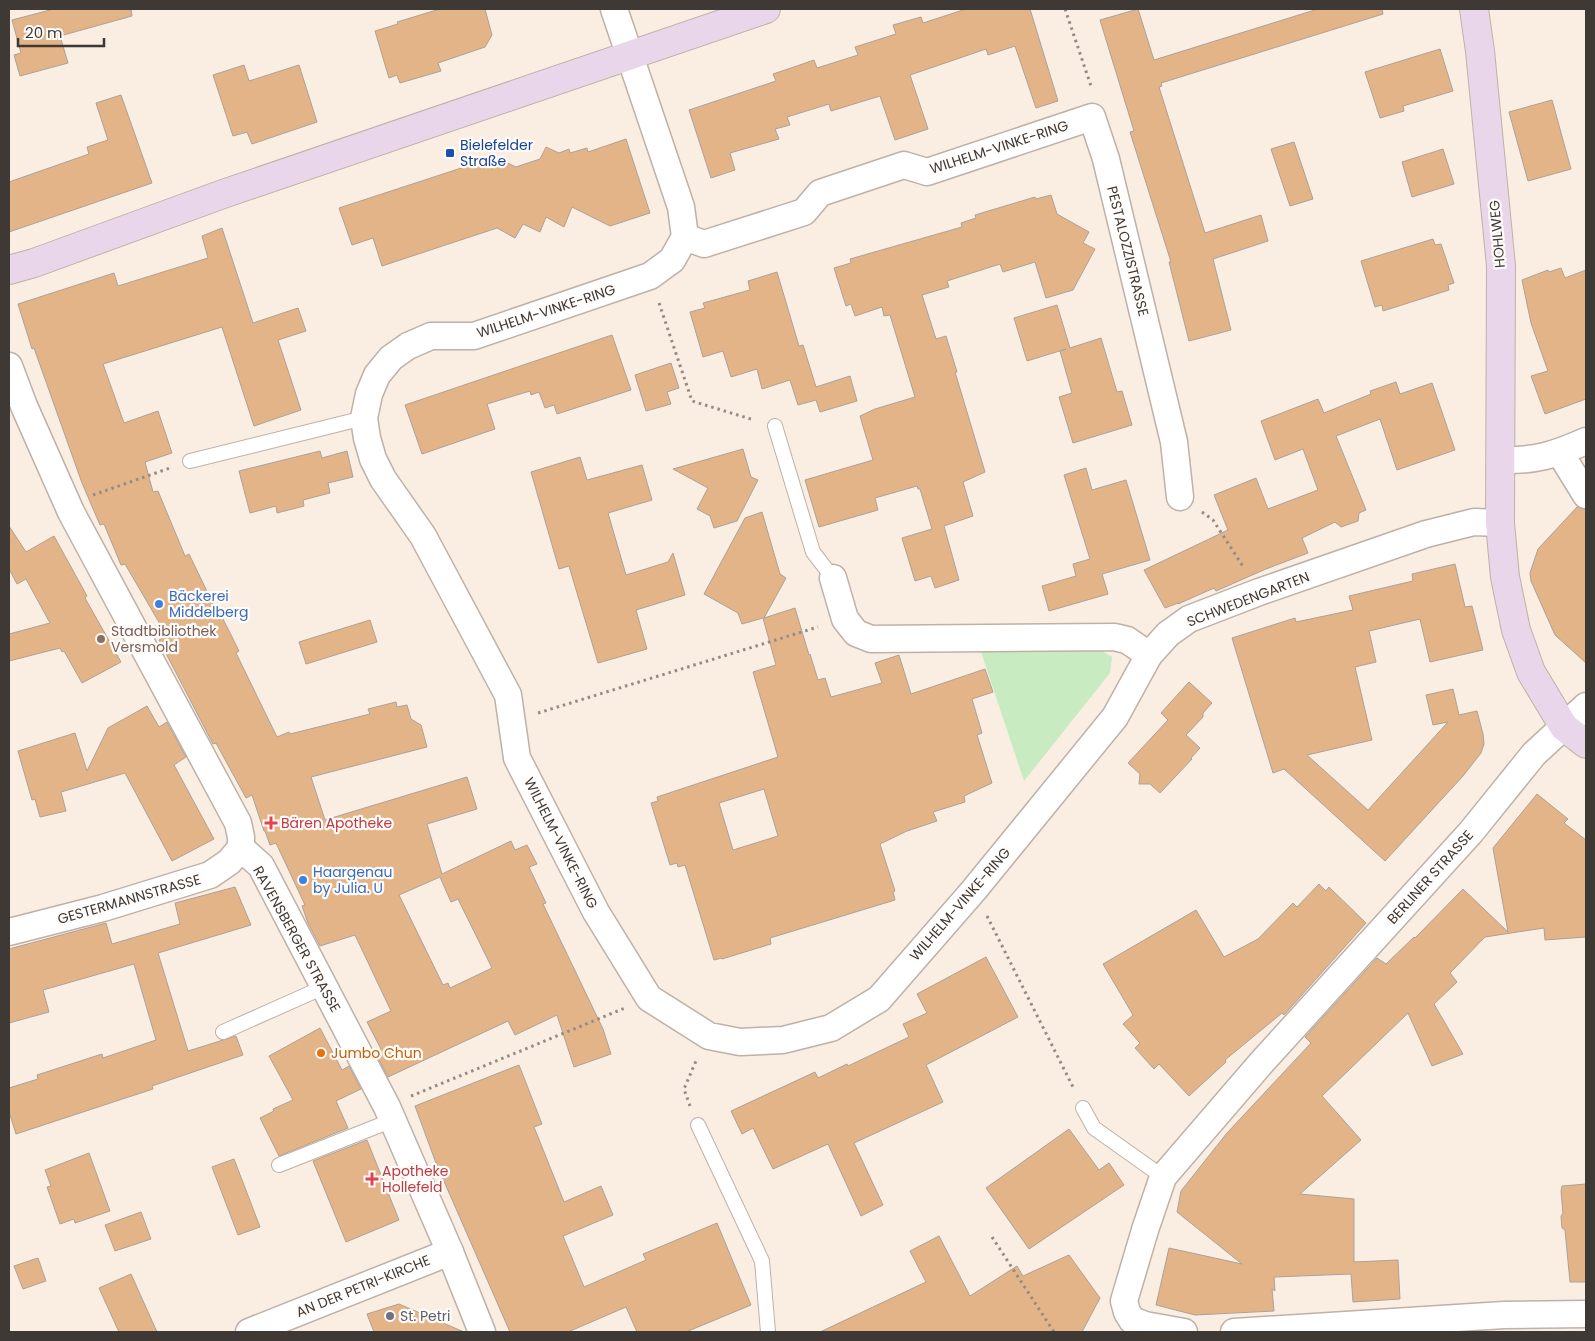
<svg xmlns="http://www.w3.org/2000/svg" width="1595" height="1341" font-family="Poppins,sans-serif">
<rect width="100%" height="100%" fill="#faede2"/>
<path fill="#c8ebc2" d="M1097 648 1112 657 1110 673 1024 781 980 649Z"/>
<g fill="#e4b489" stroke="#ada197" fill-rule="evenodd">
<path d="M54 9H131L132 16 60 36 68 63 20 76 14 55 21 53 12 20Z"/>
<path d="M440 9H485L492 35 485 47 438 63 441 71 400 83 397 75 389 78 375 31 398 24 397 22Z"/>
<path d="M966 9H1030L1058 101 1036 108 1015 46 988 55 986 49 910 75 928 129 895 140 880 96 831 111 829 104 787 117 790 125 775 129 779 139 730 153 735 170 711 178 689 110 776 81 773 74 794 67 814 60 817 68 858 55 855 47 896 34 893 25 921 17 923 23Z"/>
<path d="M1138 9 1154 60 1318 9H1382L1383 14 1161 83 1162 86 1159 87 1205 233 1261 215 1268 241 1213 259 1231 330 1189 341 1169 262H1171L1130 132 1134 131 1100 20Z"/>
<path d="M1440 49 1453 91 1403 106 1404 111 1380 118 1365 72Z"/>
<path d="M244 65 249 81 299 65 317 122 252 144 247 132 233 136 213 75Z"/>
<path d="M121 95 152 183 9 232V182L89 154 87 147 108 140 96 103Z"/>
<path d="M1552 100 1571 169 1528 181 1509 112Z"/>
<path d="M626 139 650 213 610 226 572 207 564 227 546 217 540 232 523 224 515 238 497 228 382 266 373 238 352 245 339 208 495 157 516 167 540 159 546 147 559 153 569 149 570 153 587 148 588 152Z"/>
<path d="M1294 142 1313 199 1290 206 1271 149Z"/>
<path d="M1443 149 1454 184 1412 197 1402 162Z"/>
<path d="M1051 195 1057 214 1089 232 1083 243 1095 249 1073 290 1046 298 1035 262 1003 272 1000 264 947 281 949 287 922 295 936 339 946 336 957 372H955L985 472 963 482 973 516 944 526 959 580 935 588 931 576 915 581 902 538 932 529 920 489H918L917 486 875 498 878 510 819 527 805 480 873 460 860 416 875 409 915 397 890 315 884 316 882 307 855 316 851 304 846 306 834 268 851 263 850 259 962 227 961 223 976 218 975 215 1035 197 1036 199Z"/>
<path d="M222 228 253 323 298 308 306 331 278 340 301 410 254 426 222 327 103 364 124 423 158 411 172 453 145 462 153 492 158 491 185 556 189 554 217 612 219 611 239 651 236 653 277 737 289 732 290 734 370 714 368 709 396 702 397 707 407 705 411 719 421 725 427 747 311 777 325 820 467 777 477 809 427 824 442 874 511 841 515 850 527 845 537 864 529 867 546 903 543 904 603 1029 611 1054 574 1067 557 1015 515 1035 508 1021 388 1077 375 1052 381 1049 367 1022 391 1011 355 935 320 946 308 923 302 906 305 905 276 843 270 845 265 831H264L252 795 246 798 216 743 213 744 159 640 167 636 125 564 121 565 104 524 100 525 82 483 34 348 32 349 18 304 114 273 118 286 208 258 202 236ZM440 877 451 902 458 899 492 968 450 988 448 983 443 985 399 895Z"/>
<path d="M1433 239 1435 245 1441 244 1454 283 1448 285 1449 290 1383 311 1382 305 1375 307 1361 261Z"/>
<path d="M1561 268 1565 278 1586 270V399L1545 414 1531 376 1548 371 1531 323 1522 280 1548 270 1549 272Z"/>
<path d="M777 272 799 346 803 345 816 387 850 376 857 401 820 412 816 400 798 405 790 380 762 389 757 369 731 377 723 351 703 357 690 312 705 308 703 303 750 290 748 281Z"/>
<path d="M1057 305 1070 348 1101 338 1117 392 1122 391 1132 425 1073 443 1059 397 1072 393 1060 351 1066 349 1027 361 1014 318Z"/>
<path d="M612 335 631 390 557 414 554 405 545 408 539 392 531 395 530 391 487 404 495 429 422 454 405 405Z"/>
<path d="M671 363 679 388 667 392 671 404 646 411 635 375Z"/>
<path d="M1396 382 1400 394 1432 383 1455 450 1397 470 1380 419 1336 436 1366 510 1359 513 1358 521 1341 527 1335 522 1302 538 1308 553 1266 569 1216 591 1214 588 1178 604V603L1165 608 1144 570 1228 530 1214 495 1256 478 1268 509 1318 490 1303 449 1275 460 1261 421 1318 399 1324 413 1371 394 1370 391Z"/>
<path d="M743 449 751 477 758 480 737 521 714 528 710 516 697 509 708 488 673 469Z"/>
<path d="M320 451 322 458 347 451 353 477 328 483 330 493 303 500 304 506 277 513 276 506 250 513 239 471Z"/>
<path d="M580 457 587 480 642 465 652 500 608 513 626 575 668 562 673 553 685 595 636 610 647 649 598 663 569 566 559 569 531 472Z"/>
<path d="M1086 468 1092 490 1126 480 1150 560 1102 574 1108 594 1049 611 1042 586 1076 576 1073 564 1090 559 1064 475Z"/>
<path d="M1577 507 1586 510V663L1555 635 1531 581 1530 573 1538 549Z"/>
<path d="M762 512 780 574 786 578 764 618 795 608 809 655 810 654 818 680 825 678 831 697 882 683 875 663 899 655 911 694 985 669 993 692 972 699 982 733 977 735 992 783 964 796 965 802 933 812 937 821 907 831 880 844 895 891 893 892 895 900 770 938 771 944 722 959V958L714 960 685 865 678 867 677 863 670 865 651 803 658 801 657 797 778 757 753 672 776 665 763 618 742 624 738 613 704 594 745 518ZM764 789 778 836 733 850 719 803Z"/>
<path d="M9 526 26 552 54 536 87 596 85 598 121 662 82 683 64 651 62 652 60 648 9 661V634L50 623 26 579 17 584 9 569Z"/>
<path d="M1455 564 1465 607 1472 606 1483 650 1430 662 1420 619 1369 631 1376 662 1355 667 1372 740 1307 755 1368 810 1448 722 1433 725 1426 695 1453 689 1459 715 1477 711 1483 734 1484 744 1481 753 1463 776 1385 861 1284 769 1273 773 1232 638 1295 618 1296 622 1353 610 1349 596 1413 581 1412 574Z"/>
<path d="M370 620 377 642 306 664 299 642Z"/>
<path d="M1189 682 1212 703 1203 713V717L1186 735 1200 748 1191 758 1192 759 1160 793 1150 784H1139L1140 774 1128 763 1168 720 1161 713Z"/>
<path d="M147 706 159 727 167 722 186 757 174 765 214 839 172 861 125 773 61 792 66 811 40 817 35 799 32 800 18 751 75 733 87 771 108 728Z"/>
<path d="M1537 794 1568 819 1564 823 1586 840V937L1545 940 1544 928 1485 937 1450 973 1457 982 1434 1004 1463 1054 1432 1066 1408 1013 1322 1096 1361 1140 1300 1194 1354 1199V1262L1398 1260 1400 1299 1353 1302 1351 1274 1274 1277 1275 1291 1272 1289 1274 1311 1195 1315 1156 1305 1169 1248 1242 1264 1177 1212 1181 1191 1227 1133 1311 1043 1305 1037 1377 958 1386 964 1414 937 1415 938 1463 889 1508 932 1493 848Z"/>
<path d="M1319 884 1326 891 1329 887 1366 923 1284 1015 1282 1013 1225 1060 1226 1062 1189 1096 1159 1064 1154 1069 1135 1048 1140 1043 1123 1024 1133 1015 1103 964 1196 910 1224 957 1258 939 1293 903 1297 907Z"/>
<path d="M235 887 251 925 158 953 188 1051 236 1036 243 1055 152 1086 153 1089 16 1134 9 1112V1088L38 1079 37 1075 102 1054 103 1058 156 1040 134 964 43 990 49 1012 9 1023V949L106 923 112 944 180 924 175 903Z"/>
<path d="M986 957 1018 1017 926 1065 943 1102 854 1143 883 1205 861 1216 828 1144 773 1169 753 1128 742 1134 731 1111 815 1072 818 1078 847 1064 848 1066 909 1037 903 1024 927 1013 917 994Z"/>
<path d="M320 1028 342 1070 349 1066 361 1089 336 1101 348 1128 279 1156 260 1118 274 1111 273 1109 293 1100 269 1056Z"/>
<path d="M519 1065 542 1124 534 1127 564 1202 601 1186 613 1215 563 1236 584 1287 646 1260 643 1254 717 1223 751 1305 686 1332H637L626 1307 568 1332H510L436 1163 415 1106Z"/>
<path d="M1069 1129 1099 1170 1109 1163 1124 1185 1029 1249 986 1188Z"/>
<path d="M367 1140 399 1220 346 1242 313 1161Z"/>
<path d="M89 1153 110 1211 75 1223 74 1219 60 1224 47 1187 51 1186 45 1170Z"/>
<path d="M234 1159 260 1227 238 1235 212 1167Z"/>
<path d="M1586 1184V1282H1570L1565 1230 1562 1228 1561 1216 1563 1213 1561 1191 1562 1186Z"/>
<path d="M141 1212 151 1239 115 1251 105 1225Z"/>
<path d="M939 1236 970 1296 1017 1266 1023 1276 1069 1255 1100 1298 1082 1332H820L926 1282 910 1251Z"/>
<path d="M38 1258 46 1281 23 1289 14 1266Z"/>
<path d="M131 1274 157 1332H119L99 1288Z"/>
<path d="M399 1304 464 1332H374L367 1314Z"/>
</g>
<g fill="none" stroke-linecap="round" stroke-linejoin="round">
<defs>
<g id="lane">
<path d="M775 426 813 552 833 578"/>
<path d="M190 461 364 418"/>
<path d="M223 1032 324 987"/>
<path d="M1083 1108 1094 1128 1163 1177"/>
<path d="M698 1125 762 1261 768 1332"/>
<path d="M279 1165 393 1120"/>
</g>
<g id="street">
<path d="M614 9 681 207 685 237 672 260 650 276 474 336H431L408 346 391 358 377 375 369 394 364 418 367 438 373 459 383 479 423 536 508 695 517 758 596 912 649 998 709 1036 740 1042 783 1040 831 1028 879 999 974 890 1115 717 1149 655 1168 634 1189 619 1259 592 1426 534 1474 522 1500 523"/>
<path d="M685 237 704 244 804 212 820 193 904 165 927 172 1092 117 1106 159 1174 442 1180 497"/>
<path d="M9 366 24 406 71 512 238 823 241 837V848"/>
<path d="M1560 453 1586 495"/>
<path d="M1501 460C1536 461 1554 455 1586 441"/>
<path d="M833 578 845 619 856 633 871 639 1114 637 1127 640 1149 655"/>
<path d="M241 848 261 866 387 1107 450 1252 482 1332"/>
<path d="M9 932 103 908 210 875 229 862 241 848"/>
<path d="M1132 1320 1127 1312 1124 1301 1145 1230 1163 1177 1262 1062 1471 832 1534 754 1586 706"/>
<path d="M1132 1320 1145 1325 1184 1332"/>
<path d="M249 1332 450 1252"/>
<path d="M1234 1332 1504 1315 1586 1314"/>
</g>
<g id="secondary">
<path d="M1474 9 1480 51 1501 266 1500 523 1505 577 1516 630 1531 672 1564 727 1586 744"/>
<path d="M9 270 34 263 223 194 766 9"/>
</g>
</defs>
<use href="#lane" stroke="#beb1a7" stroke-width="16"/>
<use href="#street" stroke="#beb1a7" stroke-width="29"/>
<use href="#secondary" stroke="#beb1a7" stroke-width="30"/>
<g stroke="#948b84" stroke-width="3" stroke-dasharray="2.5 4" stroke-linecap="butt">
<path d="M1065 9 1092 89"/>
<path d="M659 303 692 401 754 420"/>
<path d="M93 495 170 468"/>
<path d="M1202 512 1213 520 1244 568"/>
<path d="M538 713 818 627"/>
<path d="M987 916 1074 1089"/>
<path d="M411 1096 625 1008"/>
<path d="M690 1106 684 1089 696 1061"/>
<path d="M992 1237 1054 1332"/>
</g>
<use href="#lane" stroke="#fff" stroke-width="14"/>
<use href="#street" stroke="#fff" stroke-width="26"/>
<use href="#secondary" stroke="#ead6ea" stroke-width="28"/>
</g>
<rect fill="#1a4fb4" stroke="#fffcfa" stroke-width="2" x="445" y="148" width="10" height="10" rx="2.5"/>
<g fill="#3f7fe0" stroke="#fffcfa" stroke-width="2">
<circle cx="159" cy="604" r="5"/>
<circle cx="303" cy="880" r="5"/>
</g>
<circle fill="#8d6e63" stroke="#fffcfa" stroke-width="2" cx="101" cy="639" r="5"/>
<g fill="#e0444e" stroke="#fffcfa" stroke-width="2">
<path d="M268.5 815.5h5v5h5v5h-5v5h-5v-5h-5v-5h5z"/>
<path d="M369.5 1171.5h5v5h5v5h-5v5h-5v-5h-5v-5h5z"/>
</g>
<circle fill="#e8710a" stroke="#fffcfa" stroke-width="2" cx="321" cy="1053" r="5"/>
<circle fill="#6b7280" stroke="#fffcfa" stroke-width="2" cx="390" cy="1316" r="5"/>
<g text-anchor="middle" stroke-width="4.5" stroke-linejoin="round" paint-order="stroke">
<g font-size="14" fill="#164399" stroke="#fffcfa" text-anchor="start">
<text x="460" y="150">Bielefelder<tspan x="460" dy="16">Straße</tspan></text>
</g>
<g font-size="14" fill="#3e3935" stroke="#fffcfa">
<text transform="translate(999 147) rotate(-18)" y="5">WILHELM-VINKE-RING</text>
<text transform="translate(1497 234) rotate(-95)" y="5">HOHLWEG</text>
<text transform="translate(1128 251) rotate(76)" y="5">PESTALOZZISTRASSE</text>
<text transform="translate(546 311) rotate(-18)" y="5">WILHELM-VINKE-RING</text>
<text transform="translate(1248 599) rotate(-21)" y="5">SCHWEDENGARTEN</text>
<text transform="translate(561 843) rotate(63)" y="5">WILHELM-VINKE-RING</text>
<text transform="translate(1430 877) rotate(-48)" y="5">BERLINER STRASSE</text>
<text transform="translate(129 899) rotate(-16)" y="5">GESTERMANNSTRASSE</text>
<text transform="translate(960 904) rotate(-49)" y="5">WILHELM-VINKE-RING</text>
<text transform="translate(297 939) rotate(61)" y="5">RAVENSBERGER STRASSE</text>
<text transform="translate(363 1286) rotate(-22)" y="5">AN DER PETRI-KIRCHE</text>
</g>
<g font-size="14" fill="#366cbe" stroke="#fffcfa" text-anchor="start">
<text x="169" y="601">Bäckerei<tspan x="169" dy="16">Middelberg</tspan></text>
<text x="313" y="877">Haargenau<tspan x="313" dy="16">by Julia. U</tspan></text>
</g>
<g font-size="14" fill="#785e54" stroke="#fffcfa" text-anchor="start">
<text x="111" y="636">Stadtbibliothek<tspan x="111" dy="16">Versmold</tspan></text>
</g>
<g font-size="14" fill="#be3a42" stroke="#fffcfa" text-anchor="start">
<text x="281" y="828">Bären Apotheke</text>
<text x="382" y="1176">Apotheke<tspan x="382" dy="16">Hollefeld</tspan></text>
</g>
<g font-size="14" fill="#c56008" stroke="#fffcfa" text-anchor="start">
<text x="331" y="1058">Jumbo Chun</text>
</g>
<g font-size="14" fill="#5b616d" stroke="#fffcfa" text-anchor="start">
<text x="400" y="1321">St. Petri</text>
</g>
</g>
<rect width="1595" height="1341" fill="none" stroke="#3e3935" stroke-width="20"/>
<path d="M18 38v8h86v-8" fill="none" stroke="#3e3935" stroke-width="2.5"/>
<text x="25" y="38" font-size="15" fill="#3e3935" stroke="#fffcfa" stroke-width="4" paint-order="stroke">20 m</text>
</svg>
